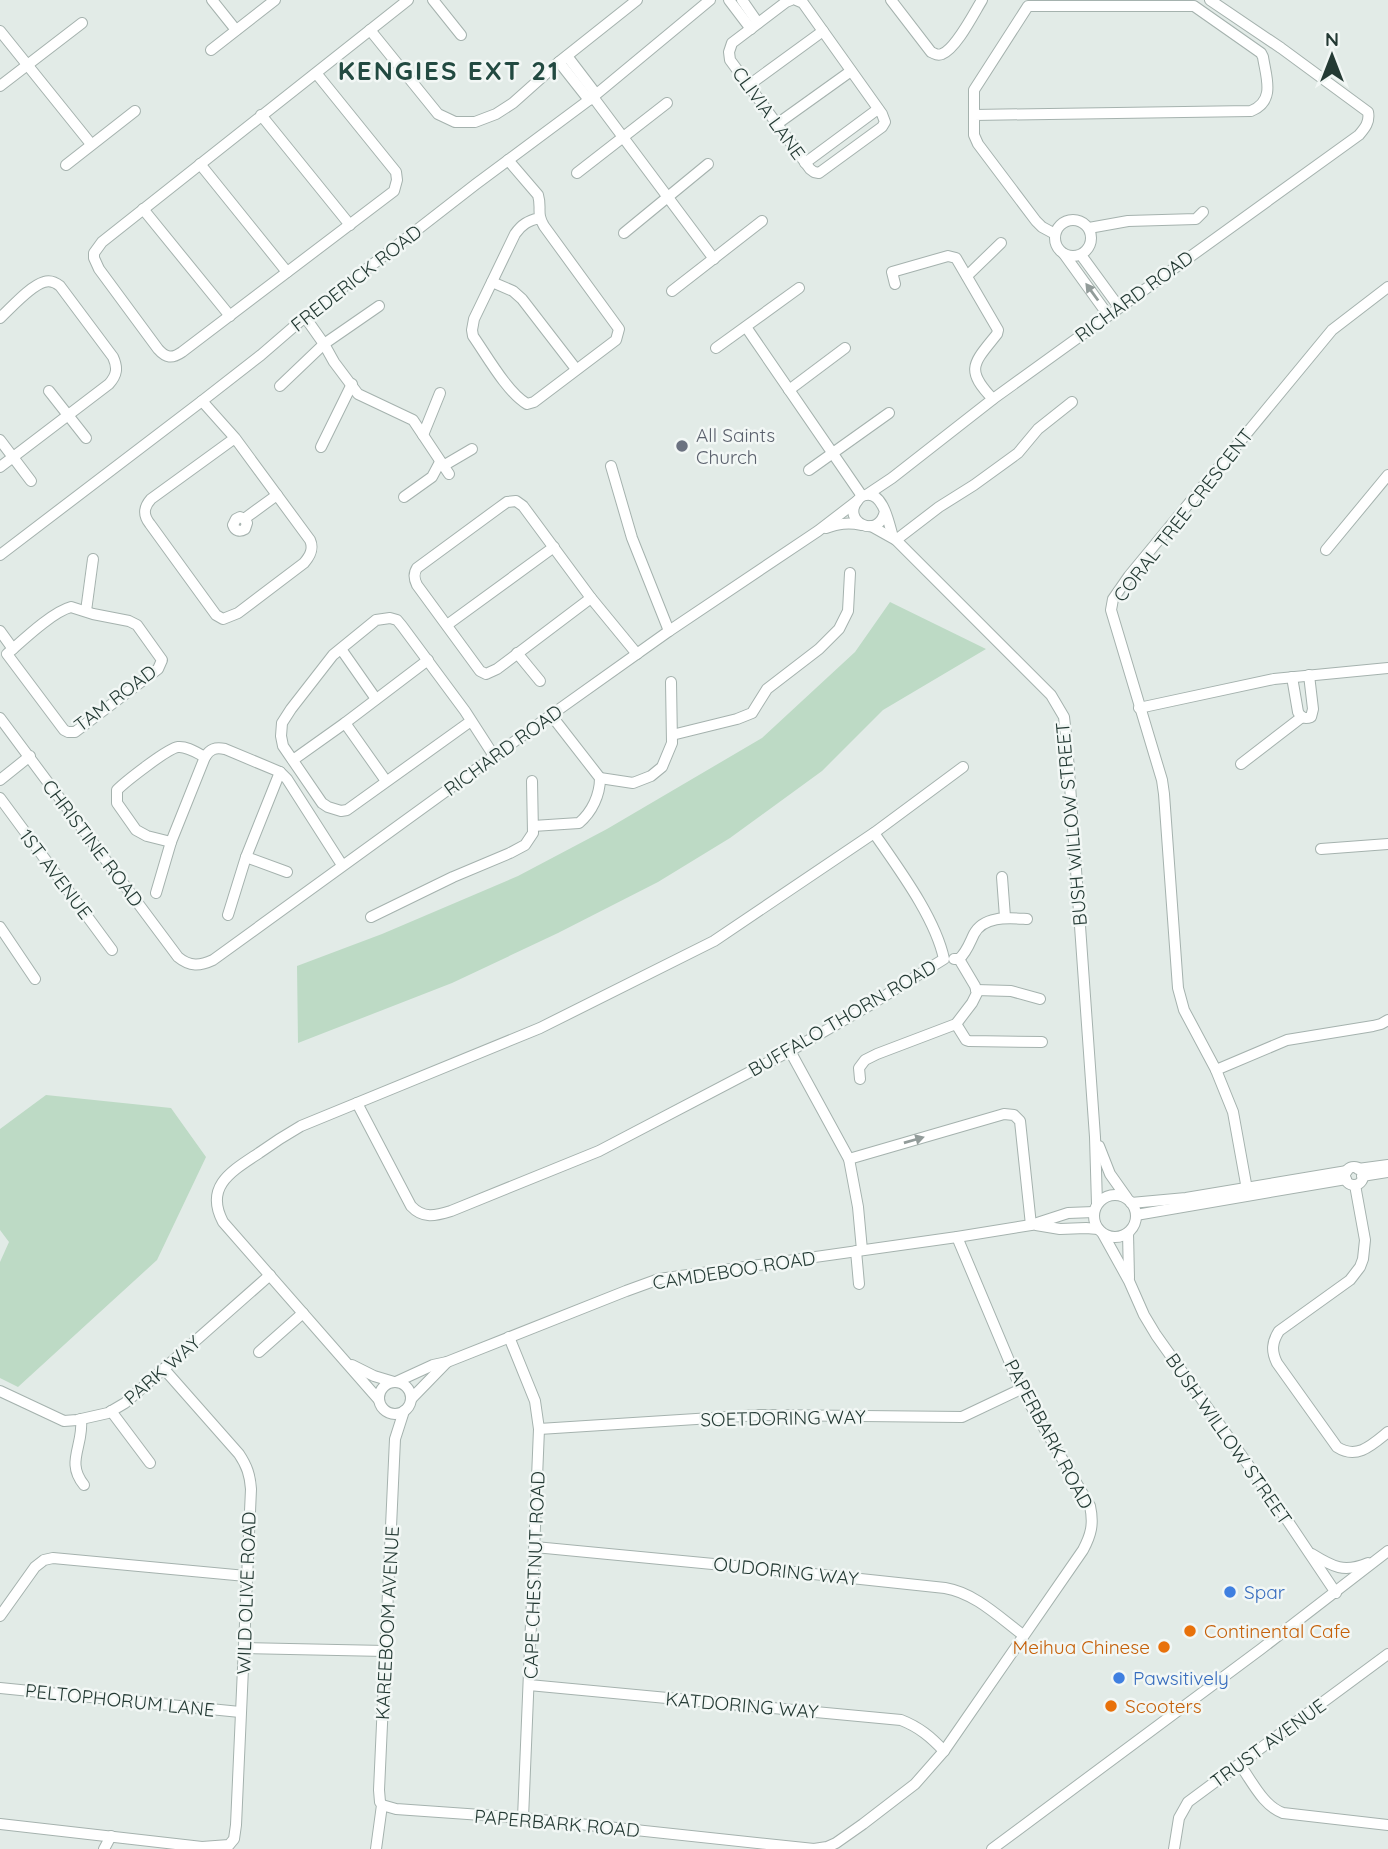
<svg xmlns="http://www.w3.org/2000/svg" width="1388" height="1849" font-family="Quicksand,sans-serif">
<rect width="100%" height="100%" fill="#e2ebe7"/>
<g fill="#bddac5">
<path d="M890 602 986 649 883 710 822 771 730 838 658 882 558 933 452 983 298 1043 297 966 382 934 518 876 607 829 762 738 855 652Z"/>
<path d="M46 1095 171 1108 206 1157 157 1260 18 1387 0 1378V1262L9 1242 0 1230V1129Z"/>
</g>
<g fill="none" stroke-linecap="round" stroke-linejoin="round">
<defs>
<g id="minor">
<path d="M212 0 236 30"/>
<path d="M433 0 461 35"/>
<path d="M729 0 751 29"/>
<path d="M742 0 758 23"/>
<path d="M791 0 786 2 732 43 729 52 730 60 810 169 814 172 819 173 882 127 885 122 882 114 803 3 796 0"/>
<path d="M891 0 931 52C936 54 937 56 942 54 956 49 974 13 982 0"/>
<path d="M370 30 438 114 455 122H475L496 114 513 103 559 62 637 0"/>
<path d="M0 31 91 144"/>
<path d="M211 50 275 0"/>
<path d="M567 56 596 94"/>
<path d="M559 62 589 100"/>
<path d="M316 73 396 172 397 180 394 191 182 352C172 359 166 358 158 349L99 269 94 258V253L102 242 408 0"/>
<path d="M749 85 823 31"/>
<path d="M0 86 82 23"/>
<path d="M593 97 714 259"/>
<path d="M261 115 350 225"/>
<path d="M974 115 1251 111C1276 101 1266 77 1263 57L1261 53 1194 6H1028L974 90V135L978 144 1036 221 1042 227 1055 234"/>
<path d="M777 124 851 71"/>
<path d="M508 160 538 195C542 208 536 213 544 226L619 329 616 340 534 402 527 404C507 392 487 356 473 336L472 330 474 319 515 234C522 224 528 221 539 218"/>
<path d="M805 163 878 109"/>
<path d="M200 164 287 272"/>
<path d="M66 165 135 111"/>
<path d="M577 173 667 103"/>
<path d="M143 209 230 316"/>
<circle cx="1073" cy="238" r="18"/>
<path d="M1089 228 1128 221 1196 219 1203 212"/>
<path d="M624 233 708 164"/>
<path d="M1064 254 1108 315"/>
<path d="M1081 255 1119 307"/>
<path d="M967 276 1001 243"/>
<path d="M492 282 513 291 522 299 576 369"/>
<path d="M895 284 892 272 948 256 956 258 998 330 997 334C974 363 964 369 993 399"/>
<path d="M672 291 762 221"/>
<path d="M305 317 324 344 334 362 358 394 413 420 449 474"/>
<path d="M0 318C11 308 30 286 44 282 50 280 55 282 60 286L113 357C118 368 117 375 109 384L0 467"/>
<path d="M746 327 862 496"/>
<path d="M716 348 799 288"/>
<path d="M280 386 324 344 379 306"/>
<path d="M789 390 845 348"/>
<path d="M49 391 86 438"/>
<path d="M202 401 235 438 310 540C314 549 310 556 304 563L238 613 223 619 216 615 150 524C143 515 143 508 151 499L235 438"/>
<path d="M423 435 440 393"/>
<path d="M0 440 31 481"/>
<path d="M321 447 352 384"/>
<path d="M443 466 472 449"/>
<path d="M611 466 632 538 669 631"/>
<path d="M809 470 889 413"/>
<path d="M868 494 892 478 993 399 1359 135C1365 128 1370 122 1368 112L1281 48 1210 0"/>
<path d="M404 497 432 477 440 462"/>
<path d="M516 501 523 506 591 598 497 669 486 674 480 671 417 585C414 579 413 574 417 568L500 507 507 502Z"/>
<path d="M885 511C879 541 840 521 858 500 860 497 862 495 866 495 884 492 889 525 893 537"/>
<path d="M244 519 247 523 245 529C240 532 235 531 233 525L236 519 240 517 244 519 277 495"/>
<path d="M871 526 896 540 1051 695 1064 717 1067 743 1095 1137 1097 1204"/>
<path d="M826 528C838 524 848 522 861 525"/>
<path d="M896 540 939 507 974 485 1018 453 1038 429 1072 402"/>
<path d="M1326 550 1388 475"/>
<path d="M0 555 202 401 261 355 305 317 476 184 593 97 710 0"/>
<path d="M591 598 637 654"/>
<path d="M71 607 93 614 129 621 137 625 162 660 158 669 75 732H68L64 730 7 654C22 641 52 612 71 607Z"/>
<path d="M86 611 93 559"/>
<path d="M447 625 554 547"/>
<path d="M0 631 13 649"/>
<path d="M341 649 376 699"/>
<path d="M517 653 540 681"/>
<path d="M1292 677 1298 712C1301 718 1305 719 1311 717L1313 709 1309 675"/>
<path d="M1139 708 1274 679 1388 668"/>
<path d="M0 718 178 957C190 967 200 966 213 960L551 715 669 631 818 531 857 501"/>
<path d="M471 721 347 810 341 811 328 807 322 803 283 746 281 736 282 723 291 709 333 655 376 620 390 618 397 620 402 626 465 711 494 756"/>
<path d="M345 723 386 781"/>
<path d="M672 735 737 719 752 713 767 689 819 649 839 629 848 611 850 573"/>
<path d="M293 760 345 723 428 660"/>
<path d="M1241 764 1302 717"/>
<path d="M600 778 633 783 651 776 662 767 672 743 671 682"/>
<path d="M0 780 30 756"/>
<path d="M0 798 112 950"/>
<path d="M533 826 579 823C592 812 600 795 600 778L551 715"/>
<path d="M171 842 147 836 136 830 117 803V790C125 782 168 748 178 747 187 746 197 753 205 757"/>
<path d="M1321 849 1388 844"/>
<path d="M246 857 287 872"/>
<path d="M1002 877 1005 917"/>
<path d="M156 893 171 842 205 757C210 749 215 747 225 749L280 772 287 779 342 865"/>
<path d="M228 915 246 857 280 772"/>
<path d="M371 917 453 877 510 853 525 845 533 833 532 781"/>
<path d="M0 927 35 979"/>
<path d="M954 959H959C967 952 970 942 974 934 984 915 1010 918 1027 919"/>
<path d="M976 990 1011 991 1040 999"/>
<path d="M956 1024 966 1040 969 1041 1042 1042"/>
<path d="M790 1051 849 1159 858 1207 862 1250"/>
<path d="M1216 1070 1287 1040 1373 1026 1381 1024 1388 1020"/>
<path d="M860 1079 859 1068 865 1060 877 1054 956 1024 972 1003 977 993 975 986 959 959"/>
<path d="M357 1103 411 1206C423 1219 435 1216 451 1211L599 1151 790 1051 870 1005 944 959C935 917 898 868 874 833"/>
<path d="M1099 1146 1110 1174 1127 1198"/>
<path d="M849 1159 1004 1114 1014 1115 1020 1121 1031 1225"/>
<circle cx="1354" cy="1176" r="9"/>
<path d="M1358 1169 1388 1165"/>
<path d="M1362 1176 1388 1172"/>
<path d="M1355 1185 1365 1240 1363 1259 1360 1267 1350 1280 1279 1331C1272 1342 1271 1351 1277 1363L1337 1447C1357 1460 1372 1445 1388 1432"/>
<circle cx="1115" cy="1216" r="21"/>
<path d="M1248 1195 1233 1112 1216 1070 1184 1010 1178 988 1164 794 1162 780 1111 610 1113 599 1129 576 1332 330 1388 287"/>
<path d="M1131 1203 1186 1198 1347 1171"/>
<path d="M1136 1215 1346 1179"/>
<path d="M1036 1225 1060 1229 1086 1228 1098 1229"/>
<path d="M1128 1233 1129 1278"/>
<path d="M1103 1234 1129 1281 1144 1315 1156 1335 1281 1511 1336 1593"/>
<path d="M856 1251 859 1284"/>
<path d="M509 1337 535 1401 539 1429 523 1818"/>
<path d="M259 1352 303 1313"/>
<path d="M352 1365 374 1376 394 1382"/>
<path d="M396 1382 433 1365 447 1362 626 1291 659 1279 957 1237 1031 1225 1068 1213 1094 1212"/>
<circle cx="395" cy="1398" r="16"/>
<path d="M0 1391 64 1421 77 1420 108 1413 125 1403 270 1275"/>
<path d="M411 1399 447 1362"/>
<path d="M379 1400 223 1222C204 1186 232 1171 259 1153 273 1143 287 1134 301 1126L540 1028 714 941 874 833 963 767"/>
<path d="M111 1411 150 1463"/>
<path d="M81 1419C84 1446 65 1462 84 1485"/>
<path d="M539 1429 759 1415 962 1417 1021 1389"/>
<path d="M535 1547 776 1570 945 1588C975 1593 999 1617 1023 1635"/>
<path d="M1312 1554C1333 1567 1344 1573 1368 1563"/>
<path d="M0 1616 35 1567 44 1560 53 1558 246 1576"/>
<path d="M244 1648 385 1651"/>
<path d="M529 1685 901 1720C919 1727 931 1737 944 1751"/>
<path d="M0 1688 240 1712"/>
<path d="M1240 1765C1252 1781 1263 1806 1283 1813L1388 1825"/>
<path d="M382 1805 396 1809 523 1818 814 1849 827 1847 836 1843 863 1824 915 1784 944 1751 1083 1550C1091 1535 1094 1524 1090 1506L1021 1389 957 1237"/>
<path d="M0 1824 202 1847 229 1845 234 1839 236 1825 251 1489C250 1475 247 1466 239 1454L164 1369"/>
<path d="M104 1849 111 1836"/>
<path d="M376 1849 382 1805 380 1802 379 1790 395 1439 404 1411"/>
<path d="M992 1849 1261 1649 1388 1551"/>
<path d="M1174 1849 1179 1818 1188 1802 1388 1654"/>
</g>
</defs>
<use href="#minor" stroke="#a5b2ae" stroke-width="12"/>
<use href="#minor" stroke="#fff" stroke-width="10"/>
</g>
<defs><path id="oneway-solid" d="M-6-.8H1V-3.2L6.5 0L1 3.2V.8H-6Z" transform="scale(1.75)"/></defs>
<g fill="#929c9a">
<use href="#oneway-solid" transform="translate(1092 292) rotate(-126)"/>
<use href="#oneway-solid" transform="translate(914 1140) rotate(-16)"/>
</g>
<circle fill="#6b7280" stroke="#f2f7f5" stroke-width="2.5" cx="682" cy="446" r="7"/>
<g fill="#3f7fe0" stroke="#f2f7f5" stroke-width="2.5">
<circle cx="1230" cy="1592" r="7"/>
<circle cx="1119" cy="1678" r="7"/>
</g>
<g fill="#e8710a" stroke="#f2f7f5" stroke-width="2.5">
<circle cx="1190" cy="1631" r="7"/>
<circle cx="1164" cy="1647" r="7"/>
<circle cx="1111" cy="1706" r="7"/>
</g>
<g text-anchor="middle" stroke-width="5" stroke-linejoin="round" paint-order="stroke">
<g font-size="19" fill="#243a34" stroke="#f2f7f5">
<text transform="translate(769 113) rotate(54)" y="7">CLIVIA LANE</text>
<text transform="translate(356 278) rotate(-38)" y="7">FREDERICK ROAD</text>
<text transform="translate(1134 296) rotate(-36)" y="7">RICHARD ROAD</text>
<text transform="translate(1183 515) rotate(-52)" y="7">CORAL TREE CRESCENT</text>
<text transform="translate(115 698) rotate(-37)" y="7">TAM ROAD</text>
<text transform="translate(503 750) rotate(-36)" y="7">RICHARD ROAD</text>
<text transform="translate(1071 824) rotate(-95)" y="7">BUSH WILLOW STREET</text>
<text transform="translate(93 843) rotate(53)" y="7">CHRISTINE ROAD</text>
<text transform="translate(56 874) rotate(53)" y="7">1ST AVENUE</text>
<text transform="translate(842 1018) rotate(-30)" y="7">BUFFALO THORN ROAD</text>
<text transform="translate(734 1270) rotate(-9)" y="7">CAMDEBOO ROAD</text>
<text transform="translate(162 1370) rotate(-41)" y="7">PARK WAY</text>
<text transform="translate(783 1418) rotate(-1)" y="7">SOETDORING WAY</text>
<text transform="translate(1049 1434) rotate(62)" y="7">PAPERBARK ROAD</text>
<text transform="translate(1229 1439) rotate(55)" y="7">BUSH WILLOW STREET</text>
<text transform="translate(786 1571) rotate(6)" y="7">OUDORING WAY</text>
<text transform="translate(534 1575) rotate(-88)" y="7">CAPE CHESTNUT ROAD</text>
<text transform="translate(246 1593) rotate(-88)" y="7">WILD OLIVE ROAD</text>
<text transform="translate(387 1623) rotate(-87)" y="7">KAREEBOOM AVENUE</text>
<text transform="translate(120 1700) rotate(6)" y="7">PELTOPHORUM LANE</text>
<text transform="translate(742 1705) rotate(5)" y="7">KATDORING WAY</text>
<text transform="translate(1268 1743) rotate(-36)" y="7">TRUST AVENUE</text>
<text transform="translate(557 1823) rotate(5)" y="7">PAPERBARK ROAD</text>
</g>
<g font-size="19" fill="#5b616d" stroke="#f2f7f5" text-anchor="start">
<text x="696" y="442">All Saints<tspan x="696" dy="22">Church</tspan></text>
</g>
<g font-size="19" fill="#366cbe" stroke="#f2f7f5" text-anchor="start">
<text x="1244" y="1599">Spar</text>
<text x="1133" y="1685">Pawsitively</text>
</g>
<g font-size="19" fill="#c56008" stroke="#f2f7f5" text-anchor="start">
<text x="1204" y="1638">Continental Cafe</text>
<text x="1150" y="1654" text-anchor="end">Meihua Chinese</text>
<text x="1125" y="1713">Scooters</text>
</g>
<g font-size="26" font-weight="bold" letter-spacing="2" fill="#224a41" stroke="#f2f7f5">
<text x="449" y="80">KENGIES EXT 21</text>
</g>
</g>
<g transform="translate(1332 56)" stroke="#f2f7f5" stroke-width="5" paint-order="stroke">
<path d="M0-5L12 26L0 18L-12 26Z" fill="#243a34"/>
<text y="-10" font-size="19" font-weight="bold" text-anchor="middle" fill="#243a34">N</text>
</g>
</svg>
